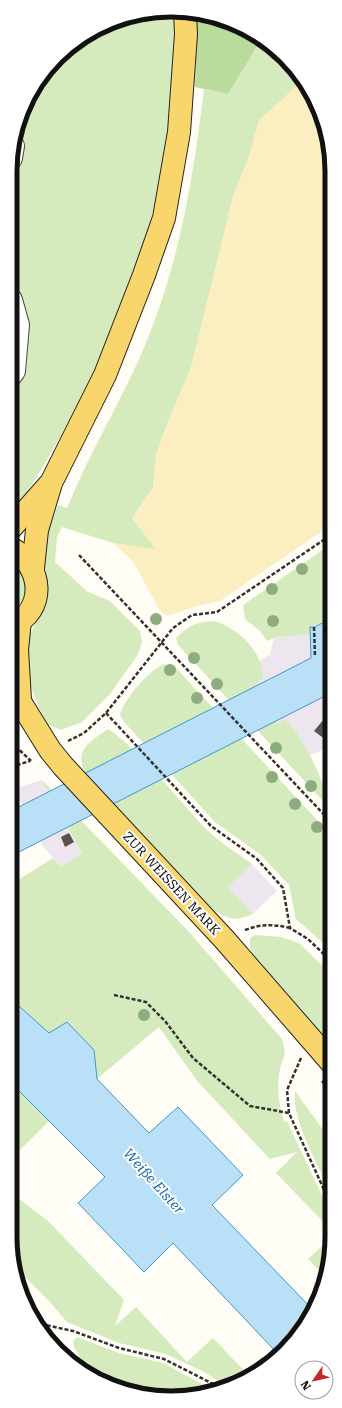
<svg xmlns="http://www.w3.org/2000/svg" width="342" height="1408" font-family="'Roboto Serif',serif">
<rect width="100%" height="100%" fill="#fffdf5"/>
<g fill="#eee6ef">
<path d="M310 634 311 658 289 669 331 696V741L323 750 305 757 273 723 255 687V664L270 654 274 638Z"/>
<path d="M42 780 82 855 61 867 43 846 14 789Z"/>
<path d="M252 864 277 891 253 914 228 887Z"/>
</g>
<g fill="#d5ebbd">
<path d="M174 13C182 161 133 310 60 437 45 463 30 491 11 514V387L16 382 22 309 11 284V228L24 114 32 90 73 43 130 15Z"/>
<path d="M261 40 285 57 305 85 247 162 233 197 191 368 167 424 156 456 153 488 132 518 157 550 113 543 62 527 57 537 55 562 88 592 110 601 140 631 142 643 137 656 110 694 82 722 61 730 49 725 40 710 25 672 26 643 41 611 47 595V578L43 561 49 530 58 505 67 508C88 456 117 408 140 357 178 271 193 182 204 89L228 94Z"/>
<path d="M331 544V619L310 627V634L274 638 267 641 260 631 245 619 243 605Z"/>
<path d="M11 561C30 578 31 598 11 615Z"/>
<path d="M214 621C238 628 263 651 263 678L257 683V687L276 722H281L284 719 288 721C306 745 320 771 328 801L324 802 178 645 176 638C190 625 195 622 214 621Z"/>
<path d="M164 664 175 667 331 835V950L296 919 289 885 261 855 215 822 124 722 120 715C124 699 149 670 164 664Z"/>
<path d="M108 729C143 752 176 798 206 829 219 842 237 853 252 864L228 887 253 914C234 922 229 919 211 909L88 778C72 751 87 744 108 729Z"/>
<path d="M331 741V768L323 750Z"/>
<path d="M42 780 190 933 282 1039C287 1057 284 1053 280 1069 276 1087 279 1104 284 1122L287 1121 331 1215V1230L276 1173 297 1152 270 1159 198 1082 159 1027 97 1079 94 1050 67 1023 49 1033 10 998V885L53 858 61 867 82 854Z"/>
<path d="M255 935 281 937 299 943 331 974V1041H326L258 962 250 949V938Z"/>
<path d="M10 1082 49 1121 10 1160Z"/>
<path d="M295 1091 331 1141V1193C319 1167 291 1119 295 1091Z"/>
<path d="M10 1192 48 1221 124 1300 115 1326 136 1307 187 1362 213 1338 249 1376 228 1387 204 1372 166 1354 119 1343 67 1322 50 1302 25 1277 17 1273 10 1237Z"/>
<path d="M331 1238V1258L325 1276 308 1259Z"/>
<path d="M77 1337 119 1353 163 1363 215 1391 160 1398 100 1381 89 1373 74 1347 73 1341Z"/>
</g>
<path fill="#b9dc9c" d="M197 13 242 27 261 40 228 94 195 87Z"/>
<path fill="#fbeec1" d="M302 81 315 100 331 150V525L220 601 190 608 168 616 160 611 132 560 113 543 156 549 132 518 153 488 156 456 167 424 191 368 233 197 247 162 259 120Z"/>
<g fill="#b9e0f7" stroke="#3f96cf">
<path d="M331 619V696L329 694 11 856V811L311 658 310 627H314Z"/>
<path d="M10 998 49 1033 67 1022 94 1050 97 1079 149 1133 178 1107 243 1175 212 1205 313 1310 311 1317 278 1354 173 1243 144 1272 78 1203 105 1177 10 1082Z"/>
</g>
<g fill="#5a524d">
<path d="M324 719 331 724V735L326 740 314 731Z"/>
<path d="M69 833 74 842 65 847 61 837Z"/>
</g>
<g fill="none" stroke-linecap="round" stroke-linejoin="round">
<defs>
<g id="minor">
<path d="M11 158 13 146"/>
<path d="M11 375 14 371 18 325 11 300"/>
</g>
<g id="major">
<path d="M11 528 49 485"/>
<path d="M33 568 37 530 51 483 105 375 144 275 164 218 179 132 186 34 185 12"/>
<path d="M20 620 17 650 20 700"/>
<path d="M11 626C47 610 43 566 11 548"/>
<path d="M11 687 50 750 63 766 224 939 331 1062"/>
</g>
</defs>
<use href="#minor" stroke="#444" stroke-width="24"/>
<use href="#major" stroke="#222" stroke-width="24"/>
<g stroke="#333" stroke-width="2.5" stroke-dasharray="4 2" stroke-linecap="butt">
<path d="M79 555 331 822"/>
<path d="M314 627 315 657"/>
<path d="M106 713 211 826 257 859 283 888 290 928 308 939 331 961"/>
<path d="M68 741 84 733 106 713 173 628 192 615 217 612 331 535"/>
<path d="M11 742 31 761"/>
<path d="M11 767 30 761"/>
<path d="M245 930C260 924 274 924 290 928"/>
<path d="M114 995 146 1002 165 1021 193 1058 250 1106 289 1113"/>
<path d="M301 1058 287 1090 289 1113 331 1205"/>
<path d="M322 1081 331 1092"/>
<path d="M31 1312 66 1356"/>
<path d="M41 1324 73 1331 119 1348 164 1359 223 1389"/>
</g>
<use href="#minor" stroke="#fff" stroke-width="22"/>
<use href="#major" stroke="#f9d66b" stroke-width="22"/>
</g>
<g fill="#8dad7f">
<circle cx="302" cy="569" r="6"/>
<circle cx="272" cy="589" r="6"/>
<circle cx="156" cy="619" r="6"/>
<circle cx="273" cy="621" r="6"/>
<circle cx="194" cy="658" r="6"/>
<circle cx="170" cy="670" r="6"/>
<circle cx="217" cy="684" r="6"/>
<circle cx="197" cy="698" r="6"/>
<circle cx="276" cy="748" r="6"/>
<circle cx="272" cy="777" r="6"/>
<circle cx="311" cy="786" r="6"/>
<circle cx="295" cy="804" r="6"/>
<circle cx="317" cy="827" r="6"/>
<circle cx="144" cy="1015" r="6"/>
</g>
<g text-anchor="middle" stroke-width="4" stroke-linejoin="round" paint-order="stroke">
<g font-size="13" fill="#111" stroke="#fff">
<text transform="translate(172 883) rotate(47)" y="5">ZUR WEISSEN MARK</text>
</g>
<g font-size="14" font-style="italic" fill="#1768a6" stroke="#fff">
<text transform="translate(154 1181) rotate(48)" y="5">Weiße Elster</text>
</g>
</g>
<path d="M0 0H342V1408H0ZM171 17H171A154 154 0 0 1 325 171V1237A154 154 0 0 1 171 1391H171A154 154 0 0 1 17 1237V171A154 154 0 0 1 171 17Z" fill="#fff" fill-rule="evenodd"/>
<path fill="none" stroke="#111" stroke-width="5" d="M171 17H171A154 154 0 0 1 325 171V1237A154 154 0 0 1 171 1391H171A154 154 0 0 1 17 1237V171A154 154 0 0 1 171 17Z"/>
<g transform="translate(314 1380) rotate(236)"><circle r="19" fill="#ffffff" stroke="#a0a0a0"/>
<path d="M0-3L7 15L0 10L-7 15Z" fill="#c4262e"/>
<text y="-6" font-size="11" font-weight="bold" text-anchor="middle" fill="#111111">N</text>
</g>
</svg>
